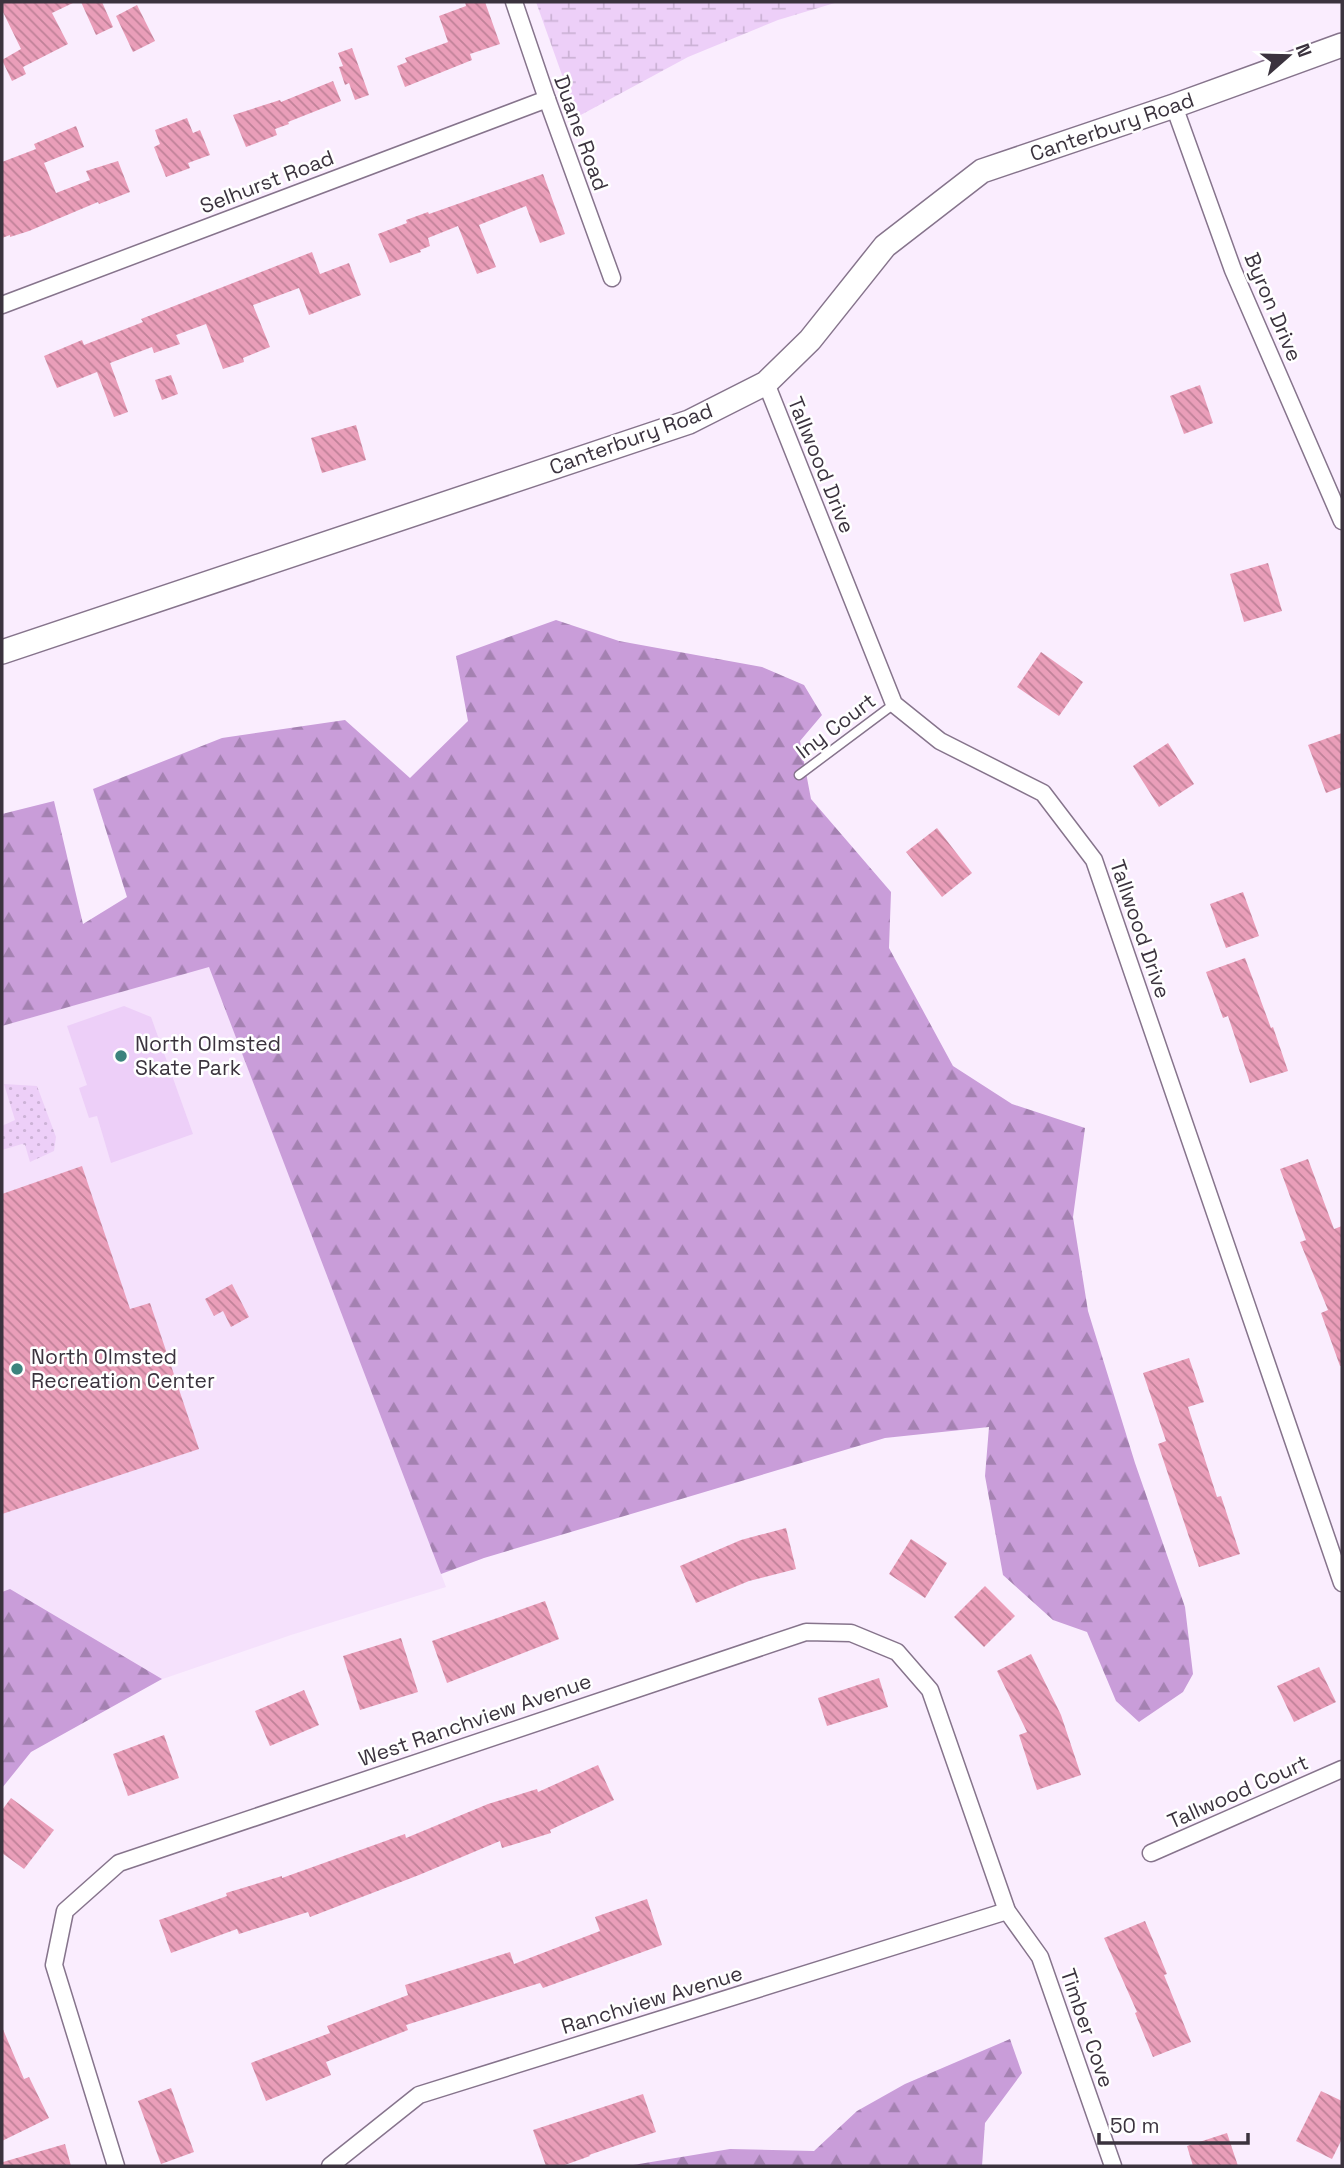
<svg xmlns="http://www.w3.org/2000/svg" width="1344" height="2168" font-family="'Space Grotesk',sans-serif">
<defs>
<pattern id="forest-firs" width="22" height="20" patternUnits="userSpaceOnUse" patternTransform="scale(1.75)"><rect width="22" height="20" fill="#c99dd9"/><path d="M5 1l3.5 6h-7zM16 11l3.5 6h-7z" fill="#a481b1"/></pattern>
<pattern id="wetland-marsh" width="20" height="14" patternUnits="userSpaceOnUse" patternTransform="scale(1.75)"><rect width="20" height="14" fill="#edcff8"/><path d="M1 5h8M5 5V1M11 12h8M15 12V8" fill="none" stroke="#ccb2d6"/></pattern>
<pattern id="park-dots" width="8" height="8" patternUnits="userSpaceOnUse" patternTransform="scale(1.75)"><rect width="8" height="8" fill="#edcff8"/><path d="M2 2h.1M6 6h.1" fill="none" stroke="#ccb2d6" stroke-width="1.8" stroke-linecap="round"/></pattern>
<pattern id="building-back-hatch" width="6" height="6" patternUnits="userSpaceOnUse" patternTransform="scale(1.75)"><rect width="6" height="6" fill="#ea9eb9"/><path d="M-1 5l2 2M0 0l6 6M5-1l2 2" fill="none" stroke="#bf8198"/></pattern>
</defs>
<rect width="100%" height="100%" fill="#faedfe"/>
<path fill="#f5e1fc" d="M209 966 446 1587 291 1635 2 1734V1026Z"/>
<path fill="#edcff8" d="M124 1006 151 1017 193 1134 111 1163 97 1116 89 1118 79 1088 87 1085 67 1026Z"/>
<g fill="url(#forest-firs)">
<path d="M556 620 619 641 762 667 804 685 822 715 800 741 811 799 891 892 889 948 953 1066 1012 1104 1085 1128 1073 1217 1088 1311 1135 1463 1185 1607 1193 1674 1183 1692 1139 1722 1116 1701 1087 1632 1053 1620 1003 1575 985 1476 989 1427 885 1438 484 1558 441 1574 209 967 2 1026V814L54 801 83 924 127 897 93 789 222 738 345 720 410 778 468 721 456 656Z"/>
<path d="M10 1589 162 1679 31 1752 2 1788V1592Z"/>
<path d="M1010 2039 1022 2073 985 2123 982 2166H627L730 2149 814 2151 857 2111 905 2084Z"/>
</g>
<path fill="url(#wetland-marsh)" d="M536 2H838L778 20 688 57 577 117Z"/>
<path fill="url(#park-dots)" d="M4 1084 37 1086 56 1137 54 1151 30 1162 25 1145 22 1144 2 1150V1126L15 1120Z"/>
<g fill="url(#building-back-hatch)">
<path d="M2 2H75L52 13 68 44 23 67 26 74 12 81 2 60 21 49 2 10Z"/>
<path d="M81 2H102L113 27 96 35Z"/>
<path d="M465 2H485L500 44 470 54 472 60 405 87 397 66 407 62 405 58 448 42 439 16 466 6Z"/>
<path d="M137 5 155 41 133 52 116 16Z"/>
<path d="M352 48 369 95 355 100 349 83 345 85 339 67 343 66 338 53Z"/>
<path d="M333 81 341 101 288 122 289 124 275 129 277 135 246 147 233 115 280 100 281 102Z"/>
<path d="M187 118 193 133 200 130 210 155 188 163 190 168 166 177 154 147 160 144 155 130Z"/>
<path d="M76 126 84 147 44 163 56 193 90 180 86 171 118 161 130 192 99 204 98 202 29 231 10 237V235L2 238V162L36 149 34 144Z"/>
<path d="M543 174 565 234 540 243 526 206 479 225 496 267 477 274 458 226 428 238 430 246 420 250 421 252 390 263 378 234 407 223 406 220 428 212 429 214Z"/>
<path d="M312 252 320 274 349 263 361 295 309 315 299 288 253 305 270 347 243 358 244 362 223 369 206 324 176 335 180 344 154 353 152 347 110 363 128 412 114 417 97 372 57 388 44 356 82 340 84 345 143 322 141 319Z"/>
<path d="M171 375 178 394 162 400 155 380Z"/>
<path d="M1200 385 1213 423 1184 434 1170 396Z"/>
<path d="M356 425 366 460 322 473 311 438Z"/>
<path d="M1268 563 1282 611 1244 622 1230 574Z"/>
<path d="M1041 652 1083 682 1059 716 1017 687Z"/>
<path d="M1342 733V787L1326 793 1308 745Z"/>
<path d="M1168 743 1194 784 1159 807 1133 766Z"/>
<path d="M937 828 972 873 942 897 906 852Z"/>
<path d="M1243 892 1259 936 1226 948 1210 904Z"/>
<path d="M1245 958 1271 1028 1273 1027 1288 1071 1250 1083 1228 1016 1223 1018 1206 972Z"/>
<path d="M1308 1159 1334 1229 1342 1226V1366H1340L1321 1313 1328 1310 1300 1242 1306 1240 1280 1169Z"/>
<path d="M82 1166 130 1309 150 1303 199 1449 2 1514V1194Z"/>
<path d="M232 1284 249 1317 231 1327 223 1311 214 1316 205 1299Z"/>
<path d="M1189 1358 1204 1402 1188 1407 1217 1497 1221 1496 1240 1554 1199 1567 1158 1444 1166 1441 1143 1373Z"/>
<path d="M786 1528 796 1569 749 1581 696 1603 680 1566 741 1540Z"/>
<path d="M911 1539 947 1563 925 1598 889 1574Z"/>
<path d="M985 1586 1015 1616 984 1647 954 1617Z"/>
<path d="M545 1601 559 1639 447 1683 432 1641Z"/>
<path d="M401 1638 418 1692 360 1710 343 1656Z"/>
<path d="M1031 1654 1061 1715 1081 1775 1037 1790 1019 1735 1027 1732 997 1671Z"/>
<path d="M1319 1667 1336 1702 1294 1722 1277 1686Z"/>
<path d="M879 1678 888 1707 827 1726 818 1698Z"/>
<path d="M304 1690 319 1725 270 1746 255 1711Z"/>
<path d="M164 1735 179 1778 128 1796 113 1754Z"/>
<path d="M598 1765 614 1800 550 1830 551 1833 502 1848 500 1841 419 1875 310 1917 308 1912 239 1934 237 1929 171 1953 159 1920 227 1896 226 1893 282 1876V1878L405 1834 406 1838 488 1804 537 1789 538 1792Z"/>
<path d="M11 1798 54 1830 24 1869 2 1853V1810Z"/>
<path d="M647 1899 662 1945 543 1988 540 1983 406 2025 408 2030 326 2062 331 2075 266 2101 251 2063 330 2033 327 2026 408 1995 405 1985 510 1952 514 1964 600 1931 595 1917Z"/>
<path d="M1145 1921 1167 1974 1164 1975 1191 2042 1153 2057 1135 2013 1137 2012 1104 1938Z"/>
<path d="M2 2027 24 2079 29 2077 49 2118 2 2141Z"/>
<path d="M171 2088 194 2152 161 2164 138 2101Z"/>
<path d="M1321 2091 1342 2101V2139L1332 2159 1296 2141Z"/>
<path d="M643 2094 656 2132 589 2155 590 2156 562 2166H546L533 2130Z"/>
<path d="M1227 2133 1238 2166H1193L1187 2146Z"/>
<path d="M65 2144 71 2166H3V2162Z"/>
</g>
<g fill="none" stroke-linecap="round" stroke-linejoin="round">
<defs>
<path id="lane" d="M799 775 894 704"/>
<g id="street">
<path d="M514 2 547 99 612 278"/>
<path d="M1174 106 1233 270 1342 521"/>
<path d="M2 305 547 99"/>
<path d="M766 383 894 704 940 741 1043 793 1094 860 1342 1583"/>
<path d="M1151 1853 1342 1769"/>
<path d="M116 2166 54 1965 65 1911 119 1863 806 1632 851 1633 897 1652 930 1690 1007 1911 1040 1957 1113 2166"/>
<path d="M330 2166 419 2095 1007 1911"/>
</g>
<path id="secondary" d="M2 652 689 422 766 383 810 340 885 246 982 171 1174 106 1342 45"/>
</defs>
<use href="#lane" stroke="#86748c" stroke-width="11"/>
<use href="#street" stroke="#86748c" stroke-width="19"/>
<use href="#secondary" stroke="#86748c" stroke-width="26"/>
<use href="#lane" stroke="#fff" stroke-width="8"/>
<use href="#street" stroke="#fff" stroke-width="16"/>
<use href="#secondary" stroke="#fff" stroke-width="23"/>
</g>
<g fill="#3c837d" stroke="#fff" stroke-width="2.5">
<circle cx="121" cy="1056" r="7"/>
<circle cx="17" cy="1369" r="7"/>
</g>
<g text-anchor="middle" stroke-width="5" stroke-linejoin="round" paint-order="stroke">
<g font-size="21" fill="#3b333e" stroke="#fff">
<text transform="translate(1112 127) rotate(-19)" y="7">Canterbury Road</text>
<text transform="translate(581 133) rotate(70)" y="7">Duane Road</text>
<text transform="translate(267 182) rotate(-21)" y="7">Selhurst Road</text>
<text transform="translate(1273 307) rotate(67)" y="7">Byron Drive</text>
<text transform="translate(631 439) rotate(-20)" y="7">Canterbury Road</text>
<text transform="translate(821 465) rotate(68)" y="7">Tallwood Drive</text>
<text transform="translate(836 726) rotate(-37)" y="7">Iny Court</text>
<text transform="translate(1140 929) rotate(71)" y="7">Tallwood Drive</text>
<text transform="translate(475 1720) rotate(-19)" y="7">West Ranchview Avenue</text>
<text transform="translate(1238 1792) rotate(-24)" y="7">Tallwood Court</text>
<text transform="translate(652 2000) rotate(-17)" y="7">Ranchview Avenue</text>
<text transform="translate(1087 2028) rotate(71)" y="7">Timber Cove</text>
</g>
<g font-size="21" fill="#3b333e" stroke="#fff" text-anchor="start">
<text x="135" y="1051">North Olmsted<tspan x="135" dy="24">Skate Park</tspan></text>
<text x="31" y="1364">North Olmsted<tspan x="31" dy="24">Recreation Center</tspan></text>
</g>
</g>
<rect width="1344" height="2168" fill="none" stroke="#3b333e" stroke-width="7"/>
<g transform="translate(1288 56) rotate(70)" stroke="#ffffff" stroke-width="5" paint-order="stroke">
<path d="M0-5L12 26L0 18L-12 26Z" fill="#3b333e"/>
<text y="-10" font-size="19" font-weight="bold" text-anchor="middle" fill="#3b333e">N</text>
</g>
<path d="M1099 2133v10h149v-10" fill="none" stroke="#3b333e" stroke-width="3.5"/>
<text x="1110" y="2133" font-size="21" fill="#3b333e" stroke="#ffffff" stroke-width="5" paint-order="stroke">50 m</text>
</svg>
